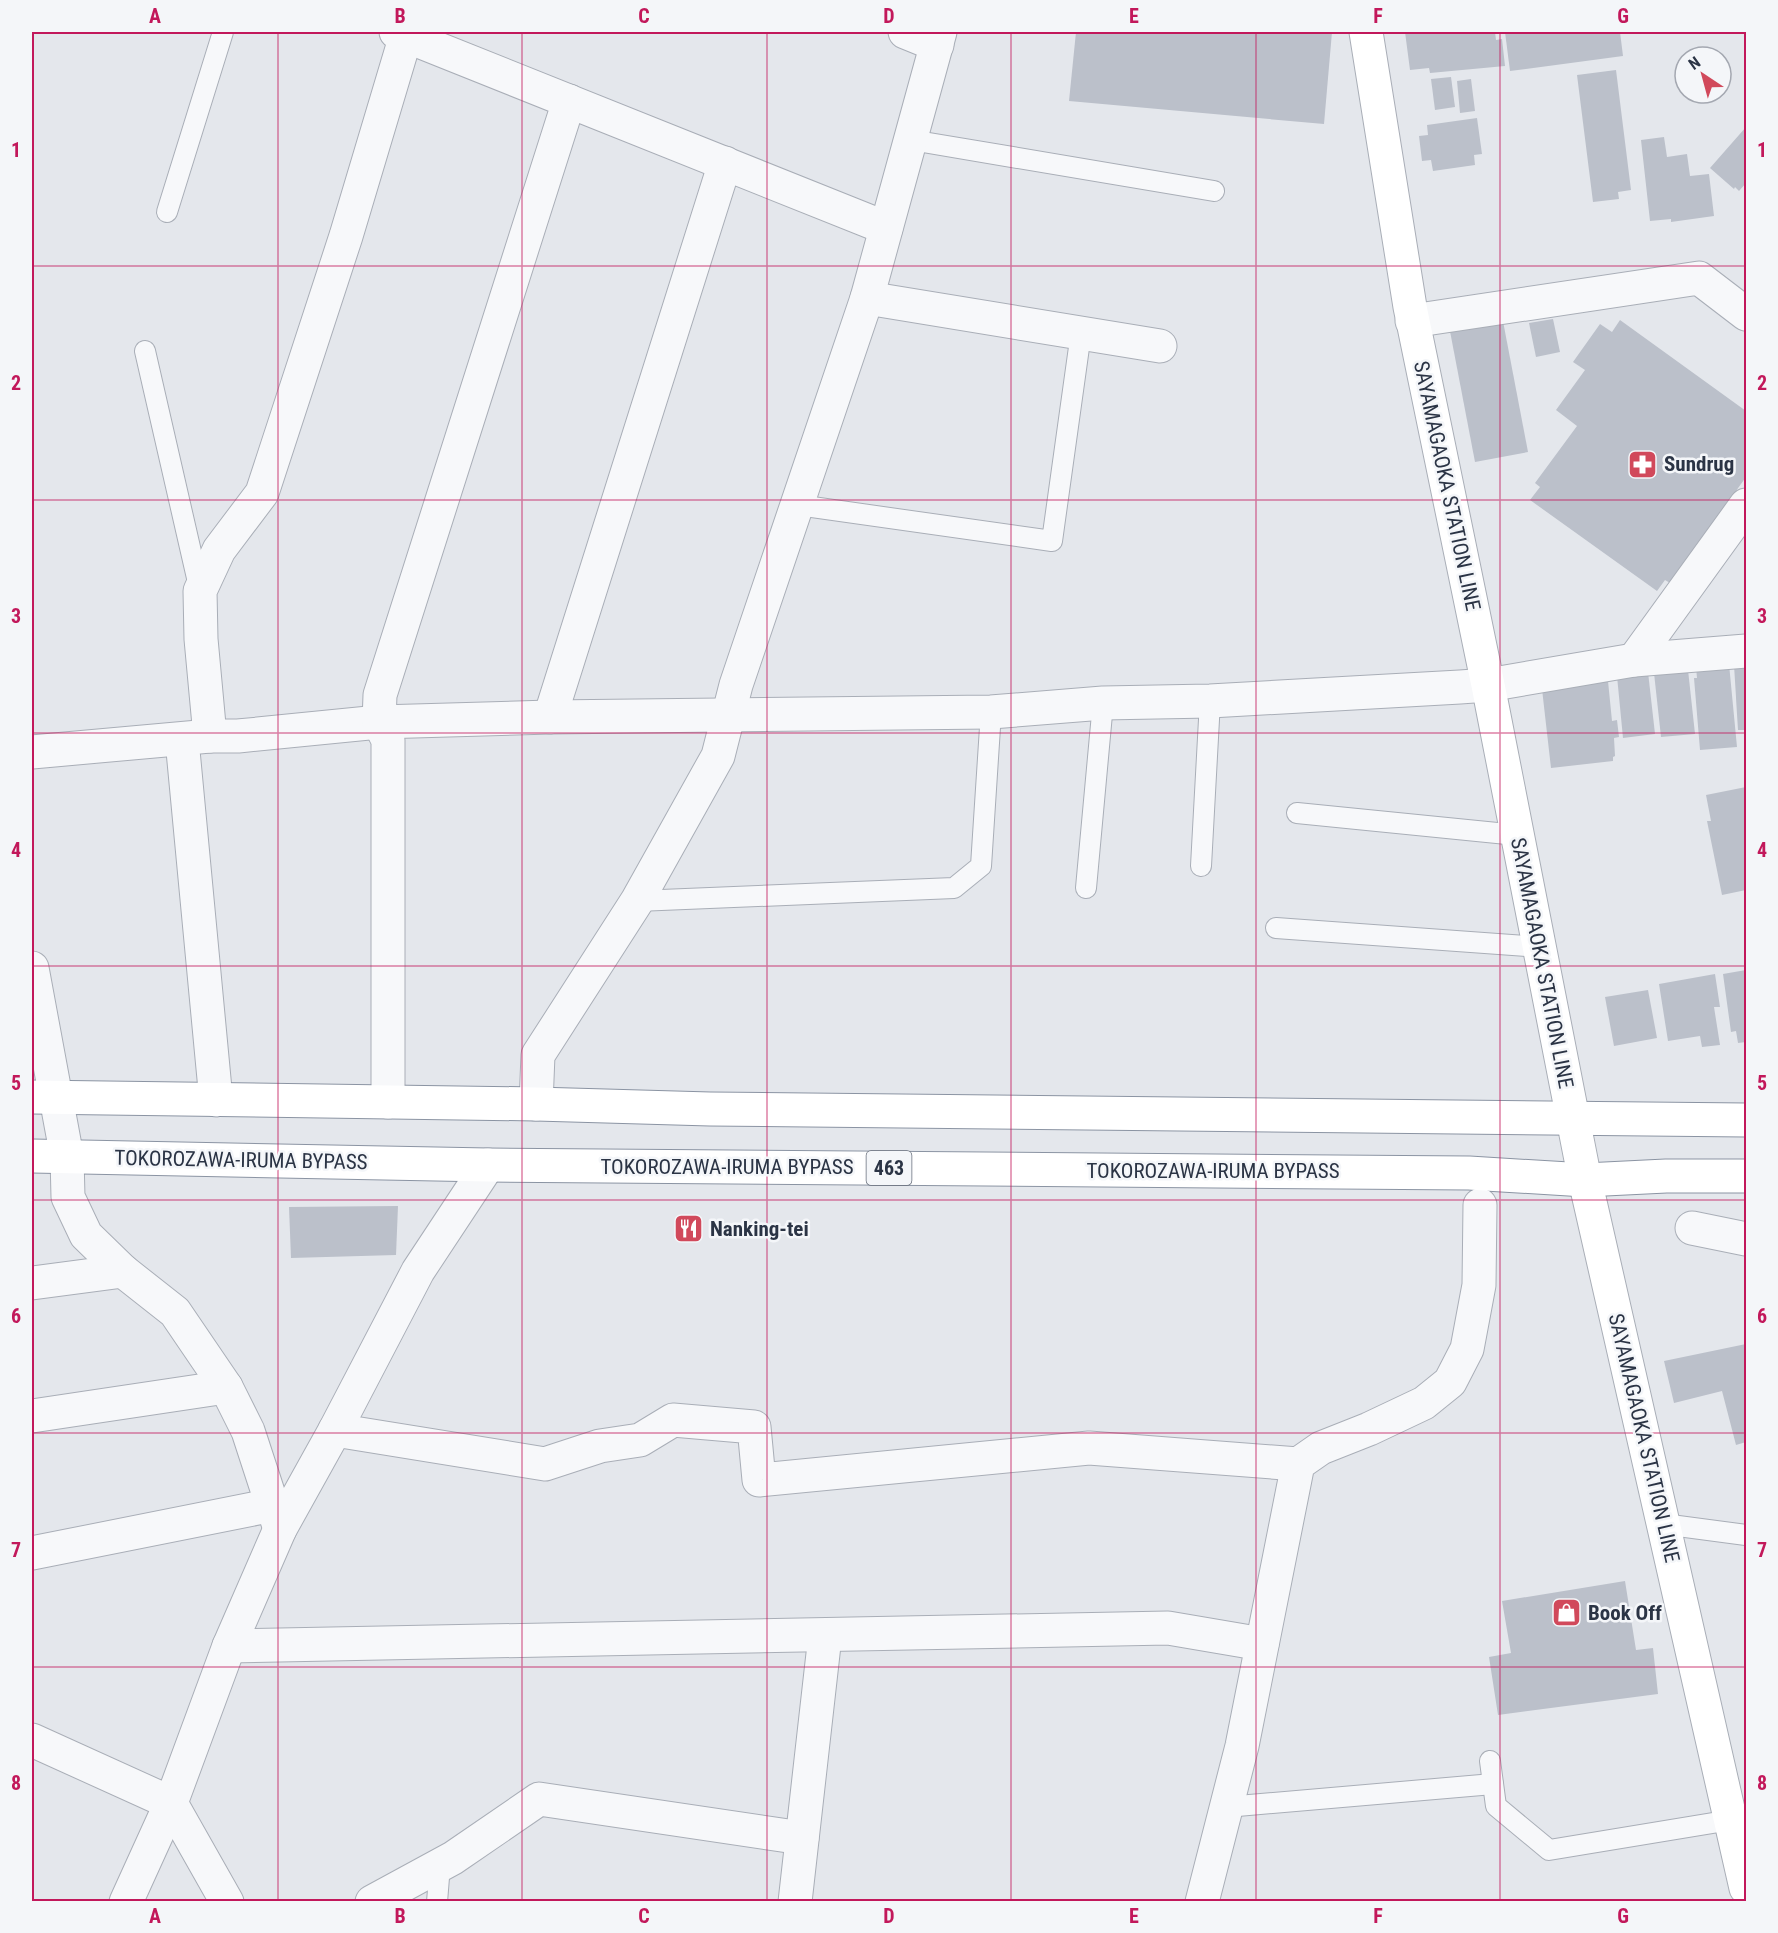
<svg xmlns="http://www.w3.org/2000/svg" width="1778" height="1933" font-family="'Roboto Condensed',sans-serif">
<rect width="100%" height="100%" fill="#e4e7ec"/>
<g fill="#bbc0ca">
<path d="M1076 32H1332L1324 124 1069 101Z"/>
<path d="M1405 32H1495L1496 40 1502 39 1505 66 1430 73 1429 68 1410 70Z"/>
<path d="M1505 32H1620L1623 56 1510 71Z"/>
<path d="M1616 70 1631 190 1618 192 1619 199 1593 202 1577 75Z"/>
<path d="M1451 77 1455 107 1435 110 1431 79Z"/>
<path d="M1471 79 1475 111 1460 113 1457 81Z"/>
<path d="M1477 118 1482 154 1474 155 1475 165 1433 171 1431 160 1422 161 1419 136 1428 135 1427 125Z"/>
<path d="M1746 127V183L1739 191 1735 187 1734 189 1710 168Z"/>
<path d="M1664 137 1667 157 1687 154 1690 176 1709 174 1714 216 1671 222V219L1650 221 1641 140Z"/>
<path d="M1502 316 1528 452 1475 462 1449 326Z"/>
<path d="M1553 319 1560 352 1536 357 1529 323Z"/>
<path d="M1620 320 1746 411V477L1670 583 1665 580 1657 591 1530 500 1540 487 1535 483 1577 426 1556 410 1585 370 1573 362 1600 324 1612 332Z"/>
<path d="M1729 664 1737 747 1700 750 1694 678H1697L1696 667Z"/>
<path d="M1746 664V730H1738L1734 665Z"/>
<path d="M1688 670 1695 734 1661 737 1654 673Z"/>
<path d="M1648 672 1655 734 1623 738 1617 676Z"/>
<path d="M1608 681 1612 721 1617 720 1619 737 1614 738 1615 756 1613 757V761L1551 768 1542 689Z"/>
<path d="M1746 787V890L1722 895 1707 821H1711L1706 795Z"/>
<path d="M1746 970V1042L1738 1043 1736 1031 1731 1032 1723 974Z"/>
<path d="M1715 974 1720 1007H1714L1720 1045 1702 1047 1700 1036 1668 1041 1659 984Z"/>
<path d="M1648 990 1657 1038 1614 1046 1605 997Z"/>
<path d="M398 1206 396 1255 291 1258 289 1207Z"/>
<path d="M1746 1344V1442L1736 1445 1722 1391 1674 1403 1664 1361Z"/>
<path d="M1625 1581 1636 1650 1653 1648 1658 1694 1498 1715 1489 1657 1511 1653 1502 1601Z"/>
</g>
<g fill="none" stroke-linecap="round" stroke-linejoin="round">
<defs>
<g id="lane">
<path d="M911 140 1214 191"/>
<path d="M167 212 223 32"/>
<path d="M145 351 200 591"/>
<path d="M798 505 1052 541 1081 333"/>
<path d="M1297 813 1517 835"/>
<path d="M1201 866 1210 701"/>
<path d="M1086 888 1103 703"/>
<path d="M637 901 954 888 981 866 991 712"/>
<path d="M1276 928 1539 947"/>
<path d="M1663 1524 1746 1535"/>
<path d="M1490 1761 1496 1806 1549 1850 1731 1820"/>
<path d="M1226 1807 1493 1784"/>
<path d="M437 1902 440 1865"/>
</g>
<g id="street">
<path d="M396 32 886 228"/>
<path d="M905 32 937 45"/>
<path d="M867 298 1160 346"/>
<path d="M1412 321 1699 278 1746 314"/>
<path d="M1634 660 1746 505"/>
<path d="M550 717 725 163"/>
<path d="M210 736 201 639 200 591 219 550 262 493 346 236 407 32"/>
<path d="M182 740 216 1100"/>
<path d="M32 752 210 736H238L379 722 550 717 991 712 1103 703 1210 701 1460 687 1488 685 1634 660 1746 651"/>
<path d="M32 968 67 1157 68 1197 86 1235 123 1271 175 1312 226 1387 248 1431 280 1529"/>
<path d="M388 1102V740L379 722 380 695 569 101"/>
<path d="M536 1104 538 1055 637 901 718 756 736 685 867 298 940 32"/>
<path d="M1692 1228 1746 1239"/>
<path d="M32 1283 123 1271"/>
<path d="M32 1416 226 1387"/>
<path d="M335 1430 545 1464 600 1446 640 1440 673 1420 754 1427 759 1480 1089 1448 1298 1464"/>
<path d="M32 1553 273 1505"/>
<path d="M229 1646 1168 1628 1262 1644"/>
<path d="M32 1740 171 1803 227 1902"/>
<path d="M126 1902 171 1803 229 1646 280 1529 335 1430 418 1271 488 1165"/>
<path d="M372 1902 453 1858 539 1799 802 1838"/>
<path d="M795 1902 825 1636"/>
<path d="M1202 1902 1242 1746 1298 1464 1321 1448 1369 1429 1424 1403 1450 1382 1467 1349 1479 1285 1480 1205"/>
</g>
<path id="secondary" d="M1366 32 1410 307 1488 685 1585 1180 1746 1888"/>
<g id="highway">
<path d="M32 1097 536 1104 710 1109 1746 1120"/>
<path d="M32 1156 488 1165 1469 1173 1585 1180 1666 1176H1746"/>
</g>
</defs>
<use href="#lane" stroke="#a9aeb7" stroke-width="22"/>
<use href="#street" stroke="#a9aeb7" stroke-width="35"/>
<use href="#secondary" stroke="#a9aeb7" stroke-width="35"/>
<use href="#highway" stroke="#8b94a3" stroke-width="35"/>
<use href="#lane" stroke="#f7f8fa" stroke-width="20"/>
<use href="#street" stroke="#f7f8fa" stroke-width="33"/>
<use href="#secondary" stroke="#fff" stroke-width="33"/>
<use href="#highway" stroke="#fff" stroke-width="33"/>
</g>
<path fill="none" stroke="#c2185b" stroke-width="1.5" stroke-opacity="0.55" d="M278 32V1902M522 32V1902M767 32V1902M1011 32V1902M1256 32V1902M1500 32V1902M32 266H1746M32 500H1746M32 733H1746M32 966H1746M32 1200H1746M32 1433H1746M32 1667H1746"/>
<defs>
<symbol id="pharmacy-square" viewBox="-11 -11 22 22"><rect x="-9" y="-9" width="18" height="18" rx="4" fill="#d1495b" stroke="#f4f6f9"/><path d="M-2-6h4v4h4v4h-4v4h-4v-4h-4v-4h4Z" fill="#fff"/></symbol>
<symbol id="restaurant-square" viewBox="-11 -11 22 22"><rect x="-9" y="-9" width="18" height="18" rx="4" fill="#d1495b" stroke="#f4f6f9"/><path d="M-5-6h1v4h1v-4h1v4h1v-4h1v5L-1.5 .5V6h-2V.5L-5-1ZM5-6V6H3V1.5H1.5Q1.5-4 5-6Z" fill="#fff"/></symbol>
<symbol id="shop-square" viewBox="-11 -11 22 22"><rect x="-9" y="-9" width="18" height="18" rx="4" fill="#d1495b" stroke="#f4f6f9"/><path d="M-5-2.5h2.3a2.7 3.5 0 0 1 5.4 0H5L5.5 6h-11ZM-1.5-2.5h3a1.5 2.3 0 0 0-3 0Z" fill="#fff"/></symbol>
</defs>
<g fill-rule="evenodd">
<use href="#pharmacy-square" x="1626" y="448" width="33" height="33"/>
<use href="#restaurant-square" x="672" y="1212" width="33" height="33"/>
<use href="#shop-square" x="1550" y="1596" width="33" height="33"/>
</g>
<g text-anchor="middle" stroke-width="5" stroke-linejoin="round" paint-order="stroke">
<rect fill="#f4f6f9" stroke="#676e7b" stroke-width="1.5" x="866.5" y="1151" width="45" height="34" rx="4.5"/>
<g font-size="20" font-weight="bold" fill="#2b3445">
<text x="889" y="1175">463</text>
</g>
<g font-size="21" font-weight="bold" fill="#2b3445" stroke="#f4f6f9" text-anchor="start">
<text x="1664" y="471">Sundrug</text>
<text x="710" y="1236">Nanking-tei</text>
<text x="1588" y="1620">Book Off</text>
</g>
<g font-size="21" fill="#2b3445" stroke="#f4f6f9">
<text transform="translate(1447 486) rotate(78)" y="7">SAYAMAGAOKA STATION LINE</text>
<text transform="translate(1542 963) rotate(79)" y="7">SAYAMAGAOKA STATION LINE</text>
<text transform="translate(241 1160) rotate(1)" y="7">TOKOROZAWA-IRUMA BYPASS</text>
<text x="727" y="1174">TOKOROZAWA-IRUMA BYPASS</text>
<text x="1213" y="1178">TOKOROZAWA-IRUMA BYPASS</text>
<text transform="translate(1644 1438) rotate(77)" y="7">SAYAMAGAOKA STATION LINE</text>
</g>
</g>
<rect width="1778" height="1933" fill="none" stroke="#f4f6f9" stroke-width="66"/>
<g transform="translate(1703 75) rotate(324)"><circle r="28" fill="#f4f6f9" stroke="#a4a8b1" stroke-width="1.5"/>
<path d="M0-4.5L10 22L0 15L-10 22Z" fill="#d1495b"/>
<text y="-9" font-size="16" font-weight="bold" text-anchor="middle" fill="#2b3445">N</text>
</g>
<rect x="33" y="33" width="1712" height="1867" fill="none" stroke="#c2185b" stroke-width="2"/>
<g font-size="20" text-anchor="middle" font-weight="bold" fill="#c2185b">
<text x="155" y="23">A</text>
<text x="400" y="23">B</text>
<text x="644" y="23">C</text>
<text x="889" y="23">D</text>
<text x="1134" y="23">E</text>
<text x="1378" y="23">F</text>
<text x="1623" y="23">G</text>
<text x="16" y="157">1</text>
<text x="1762" y="157">1</text>
<text x="16" y="390">2</text>
<text x="1762" y="390">2</text>
<text x="16" y="623">3</text>
<text x="1762" y="623">3</text>
<text x="16" y="857">4</text>
<text x="1762" y="857">4</text>
<text x="16" y="1090">5</text>
<text x="1762" y="1090">5</text>
<text x="16" y="1323">6</text>
<text x="1762" y="1323">6</text>
<text x="16" y="1557">7</text>
<text x="1762" y="1557">7</text>
<text x="16" y="1790">8</text>
<text x="1762" y="1790">8</text>
<text x="155" y="1923">A</text>
<text x="400" y="1923">B</text>
<text x="644" y="1923">C</text>
<text x="889" y="1923">D</text>
<text x="1134" y="1923">E</text>
<text x="1378" y="1923">F</text>
<text x="1623" y="1923">G</text>
</g>
</svg>
